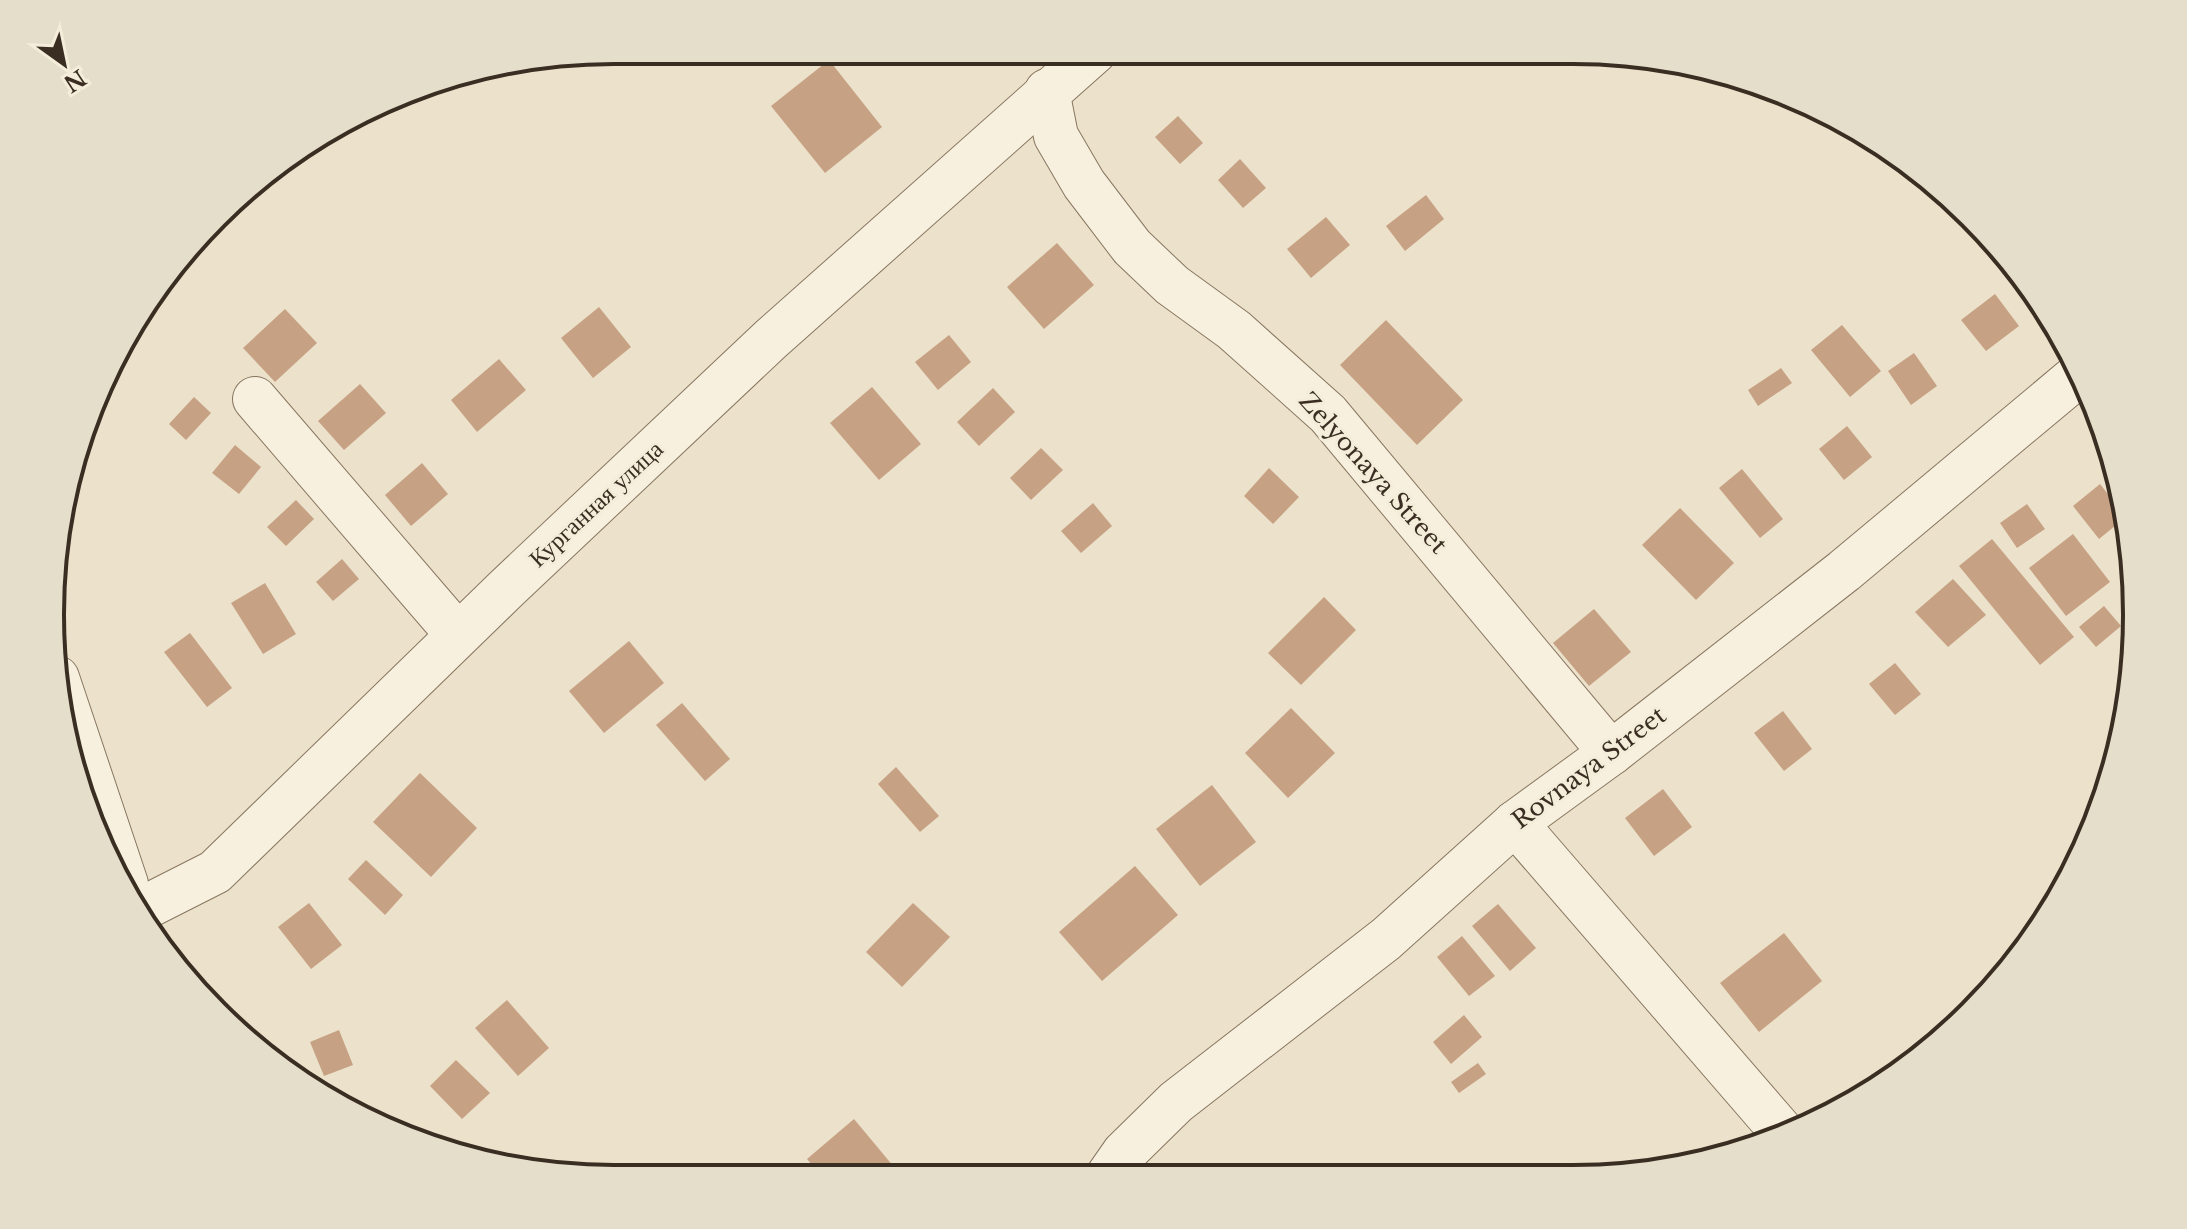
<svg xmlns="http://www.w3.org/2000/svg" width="2187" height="1229" font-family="'Libre Baskerville',serif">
<rect width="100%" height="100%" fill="#ece2cb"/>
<g fill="#c7a184">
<path d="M829 60 882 127 825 173 771 106Z"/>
<path d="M1178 116 1203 143 1180 164 1155 137Z"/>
<path d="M1240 159 1266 188 1243 208 1218 180Z"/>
<path d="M1426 195 1444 219 1405 251 1386 226Z"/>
<path d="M1326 217 1350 245 1311 278 1287 249Z"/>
<path d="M1057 243 1094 285 1044 329 1007 287Z"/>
<path d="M2004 253 2021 271 2041 305 2036 309 2000 256Z"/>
<path d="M1995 294 2019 326 1986 351 1961 320Z"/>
<path d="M599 307 631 347 593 378 561 338Z"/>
<path d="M285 309 317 343 275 382 243 348Z"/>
<path d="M1386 320 1463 400 1417 445 1340 365Z"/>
<path d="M1842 325 1881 371 1850 397 1811 350Z"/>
<path d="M949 335 971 362 938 390 915 362Z"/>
<path d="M1914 353 1937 386 1911 405 1888 371Z"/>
<path d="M499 359 526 390 477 432 451 400Z"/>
<path d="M1781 368 1792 383 1758 406 1748 390Z"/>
<path d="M360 384 386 413 344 450 318 421Z"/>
<path d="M872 387 921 444 879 480 830 423Z"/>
<path d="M993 388 1015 412 979 446 957 422Z"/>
<path d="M194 397 211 413 186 440 169 424Z"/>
<path d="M1847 426 1872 457 1844 480 1819 449Z"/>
<path d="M235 445 261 467 239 494 212 473Z"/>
<path d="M1041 448 1063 470 1031 500 1010 478Z"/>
<path d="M422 463 448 494 411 526 385 495Z"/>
<path d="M1269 468 1299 497 1273 524 1244 496Z"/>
<path d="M1742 469 1783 519 1760 538 1719 488Z"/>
<path d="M2100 484 2126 517 2099 539 2073 506Z"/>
<path d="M296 500 314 519 286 546 267 527Z"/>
<path d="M1093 503 1112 526 1081 553 1061 531Z"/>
<path d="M2027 504 2045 529 2017 548 2000 523Z"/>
<path d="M1680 508 1734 563 1696 600 1642 545Z"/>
<path d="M2073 534 2110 582 2066 616 2029 568Z"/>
<path d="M1992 539 2074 637 2040 665 1959 566Z"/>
<path d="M342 559 359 579 333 601 316 582Z"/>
<path d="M1953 579 1986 615 1948 647 1915 612Z"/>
<path d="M265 583 296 634 263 654 231 603Z"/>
<path d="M1324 597 1356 630 1301 685 1268 653Z"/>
<path d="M2104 606 2121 626 2096 647 2079 627Z"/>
<path d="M1594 609 1631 652 1589 686 1553 643Z"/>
<path d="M190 633 232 688 207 707 164 652Z"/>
<path d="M629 641 664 683 604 733 569 691Z"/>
<path d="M1895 663 1921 694 1895 715 1869 684Z"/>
<path d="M682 703 730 759 705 781 656 725Z"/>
<path d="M1291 708 1335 753 1288 798 1245 753Z"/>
<path d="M1783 711 1812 749 1784 771 1754 733Z"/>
<path d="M896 767 939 816 920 832 878 784Z"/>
<path d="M420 773 477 828 431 877 373 822Z"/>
<path d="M1212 785 1256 842 1200 886 1156 829Z"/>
<path d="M1663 789 1692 827 1654 856 1625 818Z"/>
<path d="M366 860 403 895 385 915 348 879Z"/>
<path d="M1135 866 1178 915 1102 981 1059 932Z"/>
<path d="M309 903 342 945 311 969 278 927Z"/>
<path d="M913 903 950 937 902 987 866 952Z"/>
<path d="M1498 904 1536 948 1510 971 1472 926Z"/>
<path d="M1784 933 1822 981 1759 1032 1720 983Z"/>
<path d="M1462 936 1495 976 1469 996 1437 957Z"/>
<path d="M507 1000 549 1048 518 1076 475 1028Z"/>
<path d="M1464 1015 1482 1037 1451 1064 1433 1042Z"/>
<path d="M339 1030 353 1065 324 1076 310 1042Z"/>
<path d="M456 1060 490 1093 462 1119 430 1086Z"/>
<path d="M1478 1063 1486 1074 1459 1093 1451 1082Z"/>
<path d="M854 1119 894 1167 883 1177H822L807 1159Z"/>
</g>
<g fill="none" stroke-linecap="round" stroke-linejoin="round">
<defs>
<g id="minor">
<path d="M1047 91 1056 136 1084 184 1132 247 1172 285 1234 330 1328 414 1611 753"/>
<path d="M255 399 458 635"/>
<path d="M57 678 126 884"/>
<path d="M1515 823 1784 1134"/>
<path d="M142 909 215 872 506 589 771 339 1095 51"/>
<path d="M1108 1176 1124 1153 1176 1102 1386 939 1515 823 1611 753 1844 571 2082 372"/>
</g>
</defs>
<use href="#minor" stroke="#887660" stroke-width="46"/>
<use href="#minor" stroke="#f7f0de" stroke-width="44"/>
</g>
<g text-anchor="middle" stroke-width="6" stroke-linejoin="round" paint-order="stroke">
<g font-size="24" fill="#3a2e22" stroke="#f4edda">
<text transform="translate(1373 473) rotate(48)" y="8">Zelyonaya Street</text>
<text transform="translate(596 504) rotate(-43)" y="8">Курганная улица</text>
<text transform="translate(1589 768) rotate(-37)" y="8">Rovnaya Street</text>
</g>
</g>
<path d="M0 0H2187V1229H0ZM614 64H1573A550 550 0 0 1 2123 614V615A550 550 0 0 1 1573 1165H614A550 550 0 0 1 64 615V614A550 550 0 0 1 614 64Z" fill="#e5decb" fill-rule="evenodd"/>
<path fill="none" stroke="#3a2e22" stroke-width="4" d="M614 64H1573A550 550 0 0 1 2123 614V615A550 550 0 0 1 1573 1165H614A550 550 0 0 1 64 615V614A550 550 0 0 1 614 64Z"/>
<g transform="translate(64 64) rotate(147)" stroke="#f4edda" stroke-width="6" paint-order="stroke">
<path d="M0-6L14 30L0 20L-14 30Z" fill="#3a2e22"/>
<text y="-12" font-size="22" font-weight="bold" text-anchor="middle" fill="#3a2e22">N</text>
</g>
</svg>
